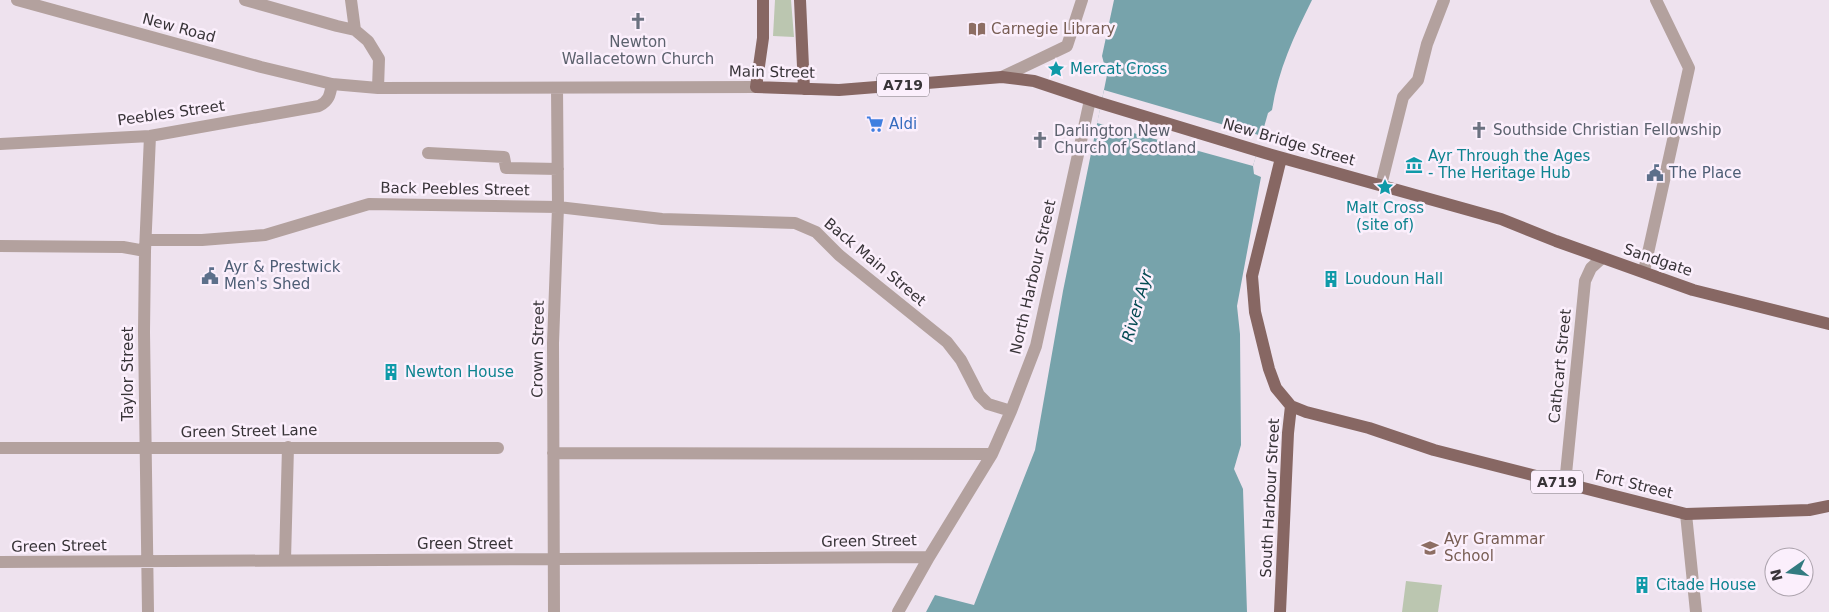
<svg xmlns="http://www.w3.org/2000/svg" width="1829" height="612" font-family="'DejaVu Sans',sans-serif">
	<rect width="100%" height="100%" fill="#eee2ee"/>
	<path fill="#bbc6b0" d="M775,0H791L794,37L773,36Z
		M1406,581L1442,585L1438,612H1402Z"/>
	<path fill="#77a3ab" d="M1114,0H1312C1294,36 1278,70 1272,110L1268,113L1253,166L1254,174L1261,177L1237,306L1240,334L1241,445L1234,469L1243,489L1247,612H926L935,595L974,605L1035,450L1063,291L1107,75L1102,56Z"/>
	<path fill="#eee2ee" d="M1104,90L1262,136L1253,166L1097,123Z"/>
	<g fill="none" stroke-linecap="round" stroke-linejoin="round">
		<path stroke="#b3a19e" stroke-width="12" d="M17,0L261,67L332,84L378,88L756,87
			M245,0L337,26L355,30
			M351,0L355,30L368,41L379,59L378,88
			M1002,77L1067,46L1082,0
			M0,144L150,136L319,106C329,101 330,95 332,84
			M428,153L504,157L506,168L558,169
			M1381,185L1403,97L1418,80L1427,44L1444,0
			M146,240H202L265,235L369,204L558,207L662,219L795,223L816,232L839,255L947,342L961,360L979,395L988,404L1011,411
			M0,246L123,247L145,251
			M1644,271L1689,68L1656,0
			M0,448H498
			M553,453L992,454
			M1565,484L1585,281L1591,268L1602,258
			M1686,514L1696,612
			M285,560L288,447
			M0,562L929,557
			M148,612L144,332L145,251L150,136
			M554,612L553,343L558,207L557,88
			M898,612L929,557L992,454L1011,411L1036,346L1090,100"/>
		<path stroke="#876763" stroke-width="12" d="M763,0V38L756,87L839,90L1002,77L1034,81L1097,102L1265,153L1501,219L1556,241L1693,290L1829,324
			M800,0L804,89
			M1281,158L1252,276L1255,312L1269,369L1276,388L1291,406L1306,412L1369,428L1434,450L1686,514L1809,510L1829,506
			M1280,612L1288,433L1291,406"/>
	</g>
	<defs>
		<g id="church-bare" transform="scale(1.35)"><path d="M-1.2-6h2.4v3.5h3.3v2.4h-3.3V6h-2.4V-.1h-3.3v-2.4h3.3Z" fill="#6b7280" stroke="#fbeffc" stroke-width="2.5" paint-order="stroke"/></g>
		<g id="library-bare" transform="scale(1.35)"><path d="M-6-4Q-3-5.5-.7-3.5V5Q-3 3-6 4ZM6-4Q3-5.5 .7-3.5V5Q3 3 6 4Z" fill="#8d6e63" stroke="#fbeffc" stroke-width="2.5" paint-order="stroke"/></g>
		<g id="sight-bare" transform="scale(1.35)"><path d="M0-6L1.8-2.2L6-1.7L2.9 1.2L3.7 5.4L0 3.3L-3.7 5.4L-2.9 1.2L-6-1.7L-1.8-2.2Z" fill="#0f9aa8" stroke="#fbeffc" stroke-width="2.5" paint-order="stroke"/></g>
		<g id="supermarket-bare" transform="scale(1.35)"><path d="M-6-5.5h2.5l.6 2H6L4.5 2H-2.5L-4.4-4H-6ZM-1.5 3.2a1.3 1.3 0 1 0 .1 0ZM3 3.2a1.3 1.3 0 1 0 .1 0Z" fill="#3f7fe0" stroke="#fbeffc" stroke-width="2.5" paint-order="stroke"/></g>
		<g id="museum-bare" transform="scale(1.35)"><path d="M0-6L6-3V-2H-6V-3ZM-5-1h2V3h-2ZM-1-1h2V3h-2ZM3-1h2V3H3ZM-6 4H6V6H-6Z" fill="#0f9aa8" stroke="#fbeffc" stroke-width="2.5" paint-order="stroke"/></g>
		<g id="civic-bare" transform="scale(1.35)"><path d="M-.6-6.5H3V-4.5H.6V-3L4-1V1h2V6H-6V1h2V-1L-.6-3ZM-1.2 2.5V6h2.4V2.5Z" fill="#5c6f8a" stroke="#fbeffc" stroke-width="2.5" paint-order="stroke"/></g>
		<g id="building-bare" transform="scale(1.35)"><path d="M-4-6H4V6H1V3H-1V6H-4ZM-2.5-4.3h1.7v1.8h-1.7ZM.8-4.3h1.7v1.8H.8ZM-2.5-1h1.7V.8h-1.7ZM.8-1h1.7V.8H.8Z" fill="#0f9aa8" stroke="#fbeffc" stroke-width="2.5" paint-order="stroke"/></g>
		<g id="school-bare" transform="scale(1.35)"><path d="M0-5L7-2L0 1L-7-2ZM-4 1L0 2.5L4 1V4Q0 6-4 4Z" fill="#8d6e63" stroke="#fbeffc" stroke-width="2.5" paint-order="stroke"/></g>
	</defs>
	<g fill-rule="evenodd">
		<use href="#church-bare" x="638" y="21"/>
		<use href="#library-bare" x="977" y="29"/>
		<use href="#sight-bare" x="1056" y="69"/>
		<use href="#supermarket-bare" x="875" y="124"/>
		<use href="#church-bare" x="1479" y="130"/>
		<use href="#church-bare" x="1040" y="140"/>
		<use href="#museum-bare" x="1414" y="165"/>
		<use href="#civic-bare" x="1655" y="173"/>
		<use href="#sight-bare" x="1385" y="187"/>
		<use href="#civic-bare" x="210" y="276"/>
		<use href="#building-bare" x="1331" y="279"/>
		<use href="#building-bare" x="391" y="372"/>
		<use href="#school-bare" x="1430" y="548"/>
		<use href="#building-bare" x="1642" y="585"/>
	</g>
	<g text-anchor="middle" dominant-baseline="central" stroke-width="5" stroke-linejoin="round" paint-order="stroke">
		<g fill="#fbeffc" stroke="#726c73" stroke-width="1">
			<rect x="877" y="73.5" width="52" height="23" rx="4"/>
			<rect x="1531" y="470.5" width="52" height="23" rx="4"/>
		</g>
		<g font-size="14" font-weight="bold" fill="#383438">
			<text x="903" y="85">A719</text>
			<text x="1557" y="482">A719</text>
		</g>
		<g font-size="15" fill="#383438" stroke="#fbeffc">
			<text transform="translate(179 28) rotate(15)">New Road</text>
			<text transform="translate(772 72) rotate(1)">Main Street</text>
			<text transform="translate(171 113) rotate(-8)">Peebles Street</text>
			<text transform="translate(1289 142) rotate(16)">New Bridge Street</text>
			<text transform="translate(455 189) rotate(1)">Back Peebles Street</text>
			<text transform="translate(1658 260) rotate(19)">Sandgate</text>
			<text transform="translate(875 262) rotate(40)">Back Main Street</text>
			<text transform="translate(1033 277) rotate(-77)">North Harbour Street</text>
			<text transform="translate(538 349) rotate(-89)">Crown Street</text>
			<text transform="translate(1560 366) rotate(-84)">Cathcart Street</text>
			<text transform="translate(128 374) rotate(-90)">Taylor Street</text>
			<text transform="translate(249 431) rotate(-1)">Green Street Lane</text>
			<text transform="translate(1634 484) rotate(14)">Fort Street</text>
			<text transform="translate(1270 498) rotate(-87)">South Harbour Street</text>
			<text transform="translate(869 541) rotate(-1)">Green Street</text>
			<text x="465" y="544">Green Street</text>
			<text transform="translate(59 546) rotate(-1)">Green Street</text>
		</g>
		<g font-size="15" fill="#785e54" stroke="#fbeffc" text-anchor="start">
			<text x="991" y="29">Carnegie Library</text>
			<text x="1444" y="539">Ayr Grammar<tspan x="1444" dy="17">School</tspan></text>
		</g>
		<g font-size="15" fill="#5b616d" stroke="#fbeffc" text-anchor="start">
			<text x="638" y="42" text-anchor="middle">Newton<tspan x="638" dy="17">Wallacetown Church</tspan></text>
			<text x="1493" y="130">Southside Christian Fellowship</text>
			<text x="1054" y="131">Darlington New<tspan x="1054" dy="17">Church of Scotland</tspan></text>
		</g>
		<g font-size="15" fill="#0d838f" stroke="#fbeffc" text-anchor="start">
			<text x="1070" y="69">Mercat Cross</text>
			<text x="1428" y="156">Ayr Through the Ages<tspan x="1428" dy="17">- The Heritage Hub</tspan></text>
			<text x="1385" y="208" text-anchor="middle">Malt Cross<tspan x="1385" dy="17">(site of)</tspan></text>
			<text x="1345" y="279">Loudoun Hall</text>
			<text x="405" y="372">Newton House</text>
			<text x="1656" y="585">Citade House</text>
		</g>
		<g font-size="15" fill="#366cbe" stroke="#fbeffc" text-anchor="start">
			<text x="889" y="124">Aldi</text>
		</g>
		<g font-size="15" fill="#4e5e75" stroke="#fbeffc" text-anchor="start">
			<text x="1669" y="173">The Place</text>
			<text x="224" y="267">Ayr &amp; Prestwick<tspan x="224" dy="17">Men's Shed</tspan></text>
		</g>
		<g font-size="16" font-style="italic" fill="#044a53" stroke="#fbeffc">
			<text transform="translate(1137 306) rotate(-74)">River Ayr</text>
		</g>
	</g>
	<g transform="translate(1789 572) rotate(256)"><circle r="24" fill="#fbeffc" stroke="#ada4ae"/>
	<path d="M0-4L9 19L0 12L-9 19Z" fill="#327b80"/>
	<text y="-8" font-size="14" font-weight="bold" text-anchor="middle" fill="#383438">N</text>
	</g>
</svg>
